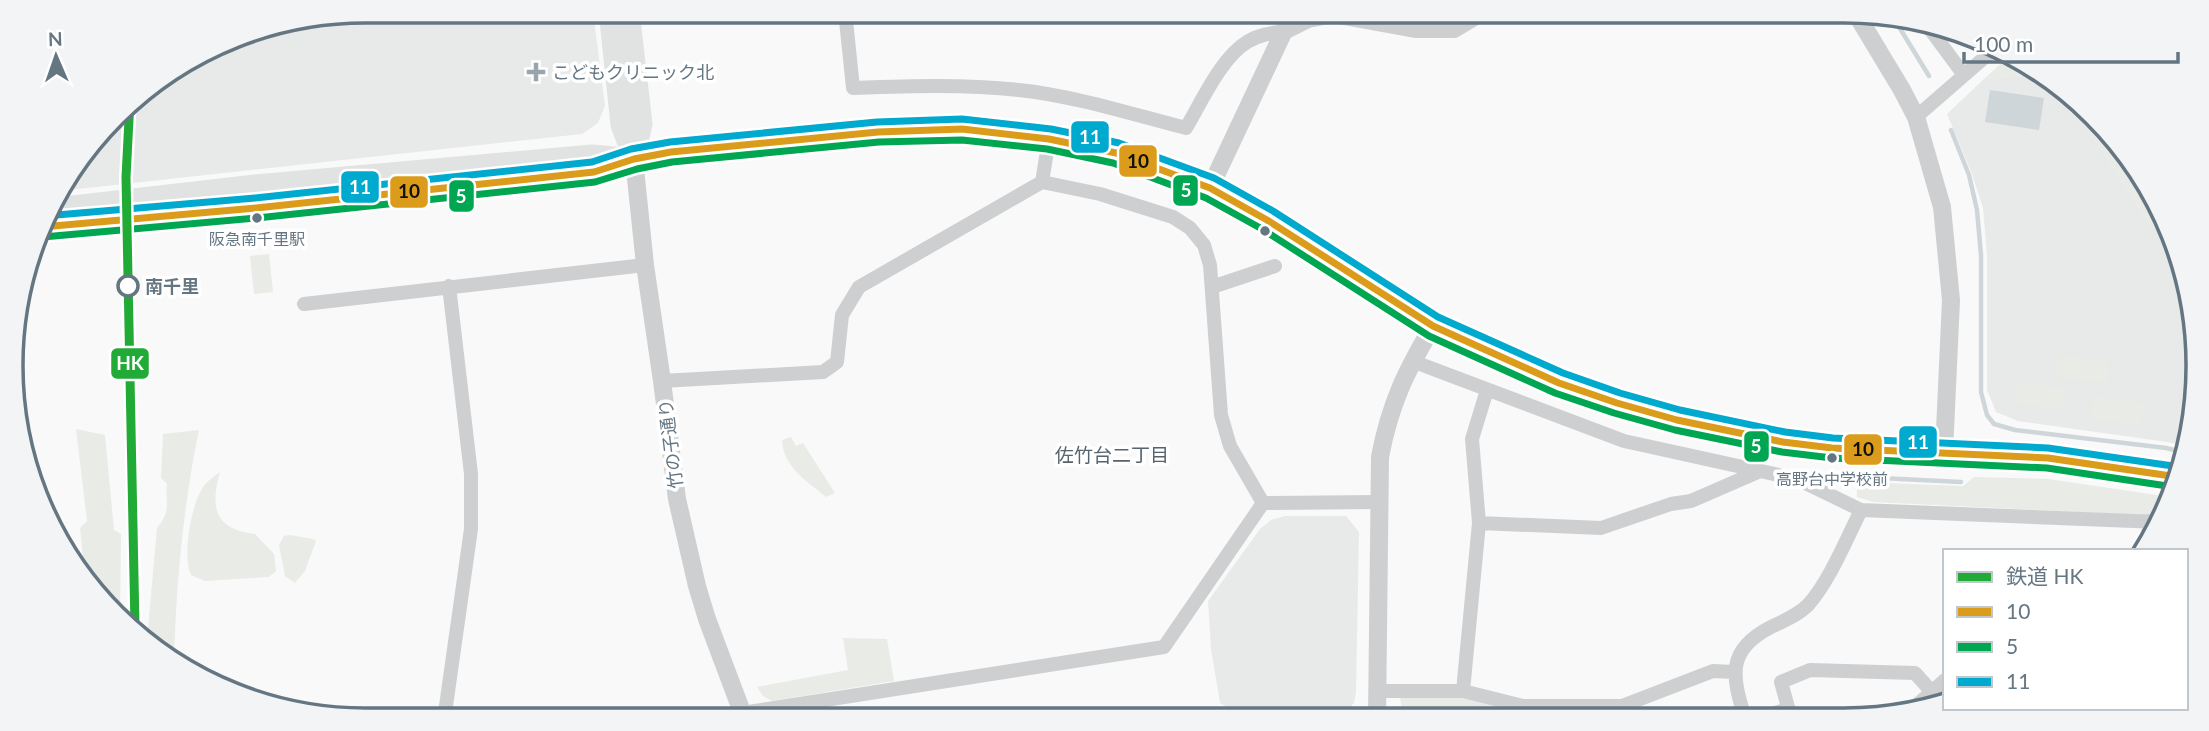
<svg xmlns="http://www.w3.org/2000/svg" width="2209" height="731" font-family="Lato,'Noto Sans JP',sans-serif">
	<rect width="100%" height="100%" fill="#f9f9f9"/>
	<path fill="#e8e9e9" d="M366,11H593L605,106L598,123L582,134L60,191L131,99L230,37Z
		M2041,74L2057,82L2152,226L2168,239L2195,319L2187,446L2167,442L2018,421L1996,412L1987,390V254L1983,208L1972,174L1947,114L1985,78Z
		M1285,516H1346L1359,532L1356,692L1354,703L1347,710L1236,712L1220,703L1211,649L1208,601L1260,529L1271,520Z"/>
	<path fill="#e8ebe6" d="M2007,58L2041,74L1985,78Z
		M2057,82L2151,188L2168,239L2152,226Z
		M269,254L273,292L254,294L250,256Z
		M2194,347L2188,426L2176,424Z
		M2059,355L2109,362L2107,383L2056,377Z
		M2017,381L2066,389L2063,411L2013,402Z
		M2093,396L2144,403L2141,425L2091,419Z
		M76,429L105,435L114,530L121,534L120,613L85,578L80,528L87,521Z
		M199,430C183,506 176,586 174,663L168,660L147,640L157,528C172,510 165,503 167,484L161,478L163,434Z
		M791,437L796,446L803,443L835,493L826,497C807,481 783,467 782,440Z
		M220,472C210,507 214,529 255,534L274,554L276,571L269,577L205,581L191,575C182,555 191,506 203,487C207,481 214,477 220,472Z
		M1974,477L2048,479L2170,497L2162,516L1873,502L1857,497V482L1963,486Z
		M290,535L313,539L316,541L305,571L295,583L285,576L279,545L284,536Z
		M843,638L887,639L894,681L772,701L763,696L757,687L848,670Z
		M1400,697H1458L1523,712V718H1410L1402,711Z"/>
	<path fill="#ced6d9" d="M1990,90L2044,98L2039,130L1985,122Z"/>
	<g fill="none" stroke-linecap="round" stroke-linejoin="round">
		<path stroke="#ced6d9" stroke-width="4.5" d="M1893,17L1929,76
			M1951,130L1969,175L1977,210L1981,255V392L1987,415L1994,424L2015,430L2166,448L2187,453
			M1860,477L1961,482"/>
		<path stroke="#cecfd0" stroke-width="14" d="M845,11L853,88C909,86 964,84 1019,90C1075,96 1131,114 1186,128C1202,101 1221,58 1247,42C1258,35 1271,33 1284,31
			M1924,21L1964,75
			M1916,117L1992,51
			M1042,182L1049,139
			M1212,287L1275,266
			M304,304L645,265
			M1412,361L1624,441L1797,479L1861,510L2159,522
			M662,381L823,372L837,362L842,315L859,287L1042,182L1100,194L1173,217L1190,228L1204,245L1210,265L1221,415L1230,446L1263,503
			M1263,503L1378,502
			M1479,523L1601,528L1671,504L1691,501L1760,471
			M2148,547L2149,521
			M1377,691H1463L1523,706H1622L1713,671L1734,672
			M1463,691L1479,523L1472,439L1487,390
			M1909,712L1945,680
			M742,713L1164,647L1263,503
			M1745,718C1732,676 1726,650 1771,627C1784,621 1798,615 1808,605C1829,582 1847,538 1861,510
			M1755,718L1789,709
			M1791,718L1781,682L1810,670L1915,673L1931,691
			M444,720L471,529V474L449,286"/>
		<path stroke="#cecfd0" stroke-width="18" d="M1855,12L1902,90L1916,117L1942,207L1951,300L1944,452
			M634,159L645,265L662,381L677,499L697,586L707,619L745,720
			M1210,188L1284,31L1308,19L1333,14L1415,29H1454L1484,11
			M1377,719L1380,457C1390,404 1406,371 1433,326"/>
		<path stroke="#e1e2e2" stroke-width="21" d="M609,11L621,125L634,159
			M629,11L642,124L634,159
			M47,209L255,185L592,155L625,158
			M42,227L256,208L594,172L634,159L671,152L878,132L962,129L1049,139L1116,153L1210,188L1267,220L1433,326L1559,383L1617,403L1677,420L1783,442L1832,448L2048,458L2178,477"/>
		<g stroke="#fff" stroke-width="12">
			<path id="bus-1" d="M42,227L256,208L594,172L634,159L671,152L878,132L962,129L1049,139L1116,153L1210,188L1267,220L1433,326L1559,383L1617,403L1677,420L1783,442L1832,448L2048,458L2178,477"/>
		</g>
		<g stroke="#fff" stroke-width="12">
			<path id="bus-2" d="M43,237L257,218L595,182L637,169L672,162L879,142L962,140L1047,149L1113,163L1206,198L1262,229L1429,336L1555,393L1614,413L1675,430L1782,452L1832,458L2047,468L2174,487"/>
		</g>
		<g stroke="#fff" stroke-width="12">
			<path id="bus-3" d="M45,216L255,198L592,162L631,149L670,142L877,122L962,119L1051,129L1119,143L1214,178L1273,211L1438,317L1563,373L1620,393L1680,410L1785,432L1833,438L2048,448L2180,467"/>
		</g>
		<use href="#bus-1" stroke="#da9c1a" stroke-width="7"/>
		<use href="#bus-2" stroke="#00a651" stroke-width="7"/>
		<use href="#bus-3" stroke="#00a9ce" stroke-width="7"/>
		<g stroke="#fff" stroke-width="14">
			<path id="rail-1" d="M130,100L126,177L135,627"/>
		</g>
		<use href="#rail-1" stroke="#21ab36" stroke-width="9"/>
	</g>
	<path fill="#99a4ac" stroke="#fff" stroke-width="2.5" d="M532.5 61.5h7v7h7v7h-7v7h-7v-7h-7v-7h7z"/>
	<g fill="#657683" stroke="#fff" stroke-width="2.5">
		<circle cx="257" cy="218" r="6"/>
		<circle cx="1265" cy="231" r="6"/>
		<circle cx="1832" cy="458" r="6"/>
	</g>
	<circle fill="#fff" stroke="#657683" stroke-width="3.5" cx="128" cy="286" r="10"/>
	<g text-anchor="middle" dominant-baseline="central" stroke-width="7" stroke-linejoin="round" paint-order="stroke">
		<g font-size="16" fill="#657683" stroke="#fff">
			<text x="257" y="238">阪急南千里駅</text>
			<text x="1832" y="478">高野台中学校前</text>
		</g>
		<g font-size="18" fill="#657683" stroke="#fff" text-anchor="start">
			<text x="552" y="72">こどもクリニック北</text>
		</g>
		<g font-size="18" font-weight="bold" fill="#657683" stroke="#fff" text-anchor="start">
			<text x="145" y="286">南千里</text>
		</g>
		<g font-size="18" fill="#657683" stroke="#fff">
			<text transform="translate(670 444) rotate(-97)">竹の子通り</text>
		</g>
		<g font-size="19" fill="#57646e" stroke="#fff">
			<text x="1112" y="454">佐竹台二丁目</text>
		</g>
	</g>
	<path d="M0 0H2209V731H0ZM365 23H1844A342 342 0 0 1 2186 365V366A342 342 0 0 1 1844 708H365A342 342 0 0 1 23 366V365A342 342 0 0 1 365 23Z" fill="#f3f4f5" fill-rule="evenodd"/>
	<path fill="none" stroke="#657683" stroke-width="3.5" d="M365 23H1844A342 342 0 0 1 2186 365V366A342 342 0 0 1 1844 708H365A342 342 0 0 1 23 366V365A342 342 0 0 1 365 23Z"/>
	<g stroke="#fff" stroke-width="2.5">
		<rect x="1070" y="120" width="40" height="34" rx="7" fill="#00a9ce"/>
		<rect x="1118" y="144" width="40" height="34" rx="7" fill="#da9c1a"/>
		<rect x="340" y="170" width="40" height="34" rx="7" fill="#00a9ce"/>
		<rect x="1172" y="174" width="27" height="33" rx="7" fill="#00a651"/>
		<rect x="389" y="175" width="40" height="34" rx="7" fill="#da9c1a"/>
		<rect x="448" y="179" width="27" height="34" rx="7" fill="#00a651"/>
		<rect x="110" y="347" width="40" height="33" rx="7" fill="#21ab36"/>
		<rect x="1898" y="425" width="40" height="34" rx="7" fill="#00a9ce"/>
		<rect x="1743" y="430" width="27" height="33" rx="7" fill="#00a651"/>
		<rect x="1843" y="433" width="40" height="33" rx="7" fill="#da9c1a"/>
	</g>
	<g font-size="19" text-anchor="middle" font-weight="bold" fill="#fff">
		<text x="1090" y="144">11</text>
		<text x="360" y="194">11</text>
		<text x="1186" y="197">5</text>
		<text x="461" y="203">5</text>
		<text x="130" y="370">HK</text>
		<text x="1918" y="449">11</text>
		<text x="1756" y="453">5</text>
	</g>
	<g font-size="19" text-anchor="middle" font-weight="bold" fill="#111">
		<text x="1138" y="168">10</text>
		<text x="409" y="198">10</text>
		<text x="1863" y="456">10</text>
	</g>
	<rect x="1943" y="549" width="245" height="161" fill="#ffffff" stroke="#c1c8cd" stroke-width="2"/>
	<rect x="1957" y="572" width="35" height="10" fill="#21ab36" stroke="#c1c8cd" stroke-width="2"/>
	<text x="2006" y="584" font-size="21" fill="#657683">鉄道 HK</text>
	<rect x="1957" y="607" width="35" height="10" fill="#da9c1a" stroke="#c1c8cd" stroke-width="2"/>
	<text x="2006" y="619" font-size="21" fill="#657683">10</text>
	<rect x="1957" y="642" width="35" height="10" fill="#00a651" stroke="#c1c8cd" stroke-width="2"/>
	<text x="2006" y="654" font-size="21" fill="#657683">5</text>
	<rect x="1957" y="677" width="35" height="10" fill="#00a9ce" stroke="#c1c8cd" stroke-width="2"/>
	<text x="2006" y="689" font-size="21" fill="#657683">11</text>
	<g transform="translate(56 56) rotate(358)" stroke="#ffffff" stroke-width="5" paint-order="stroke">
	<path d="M0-5L12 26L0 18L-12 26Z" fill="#657683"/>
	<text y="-10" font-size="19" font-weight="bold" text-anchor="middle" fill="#657683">N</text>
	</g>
	<path d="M1964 52v10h214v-10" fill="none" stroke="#657683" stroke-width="3.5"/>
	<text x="1974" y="52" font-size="21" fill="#657683" stroke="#ffffff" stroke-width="5" paint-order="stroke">100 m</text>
</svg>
